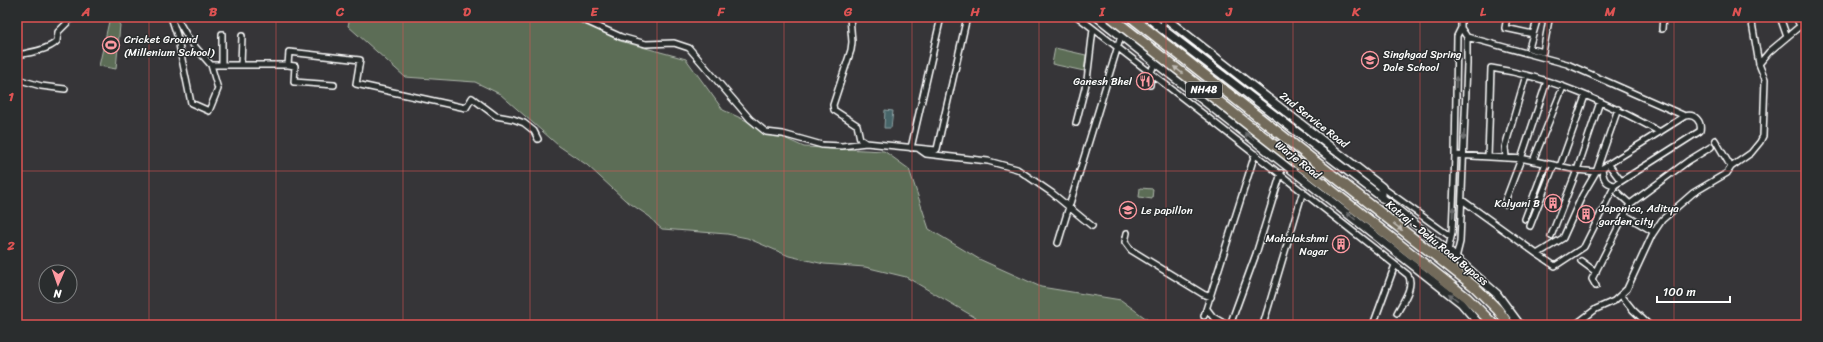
<svg xmlns="http://www.w3.org/2000/svg" width="1823" height="342" font-family="Sriracha,sans-serif">
	<rect width="100%" height="100%" fill="#363538"/>
	<filter id="ink" filterUnits="userSpaceOnUse"><feTurbulence type="fractalNoise" baseFrequency=".025" numOctaves="2"/><feDisplacementMap in="SourceGraphic" scale="8" xChannelSelector="R" yChannelSelector="G"/><feConvolveMatrix kernelMatrix="1 2 1 2 8 2 1 2 1" color-interpolation-filters="sRGB"/></filter>
	<g filter="url(#ink)">
		<path fill="#5c6d57" stroke="#aeb6ab" d="M110,17H114L120,25L116,69L99,66Z
			M350,17H573L620,41L686,59L723,110L804,147L884,151L909,169L929,229L979,259L1041,287L1121,300L1155,325H988L906,277L865,267L824,264L789,256L747,238L727,234L662,229L657,225L650,217L625,200L587,165L559,146L500,94L475,82L405,77L348,26Z
			M1055,48L1086,55L1084,71L1052,64Z
			M1140,188L1153,189L1152,199L1139,197Z"/>
		<path fill="#466569" stroke="#90a3a5" d="M885,110L893,111L891,128H884Z"/>
		<g fill="none" stroke-linecap="round" stroke-linejoin="round">
			<g stroke="#fff" stroke-width="8">
				<path id="street" d="M171,17L177,35L191,103L209,111L218,89L211,65H288L289,52L360,60L356,84L466,108L472,98L496,116L513,119L524,123L534,131L538,139
					M176,17L190,41L211,65
					M577,17L621,37L646,44L674,43L689,48L750,119L766,132L783,134L822,145L842,146L866,143
					M850,17L852,42L851,50L833,105L834,110L857,125L860,139L866,143L936,150L937,149L967,17
					M1078,17C1189,102 1298,188 1408,275C1415,286 1402,303 1397,313
					M1507,17L1505,28L1533,34L1538,17
					M1780,17L1787,37
					M1796,17L1800,26
					M1662,29L1663,17
					M1533,34L1529,48L1543,52L1549,20L1539,17
					M1148,49L1162,28L1165,17
					M17,55C29,53 49,50 57,41L58,32L73,17
					M1759,64L1769,52L1806,21
					M222,65V34
					M241,65L242,36
					M288,65L295,66L294,82L334,85
					M17,79L41,86L65,89
					M1150,85L1151,72L1155,62
					M1618,109L1596,172L1582,196L1563,238L1537,254L1555,266L1584,247L1615,185L1700,131C1702,122 1695,113 1685,116
					M1076,123L1087,80L1093,29
					M1715,140L1731,167
					M911,148L941,17
					M919,149L926,154L988,161L1017,169L1052,193L1092,226
					M1455,155L1525,159L1577,170L1596,172L1685,116L1567,64L1467,37
					M1488,157L1491,68C1552,77 1607,103 1660,132
					M1506,157L1505,147L1526,75
					M1533,161L1563,87
					M1609,165L1621,181
					M1560,166L1585,96
					M1602,168C1603,178 1605,184 1615,185
					M1382,187L1451,237
					M1618,193L1630,204
					M1462,200L1537,254
					M1504,204L1521,159L1547,81
					M1625,215L1654,232
					M1525,219L1546,163
					M1530,226L1554,165
					M1127,233L1125,242L1131,250L1203,294L1211,297
					M1551,236L1577,170L1600,102
					M1058,243L1121,36
					M1448,251L1452,233L1455,155L1457,36L1461,28V17
					M1456,258L1460,242L1467,64V37L1461,28
					M1581,261L1596,272
					M1596,286L1592,279L1630,204L1688,161L1711,147
					M1621,295L1633,310L1649,325
					M1207,309L1213,317L1227,325
					M1204,316L1255,154
					M1231,322L1238,325
					M1230,325L1256,254L1281,173
					M1263,325L1303,191
					M1373,325L1395,265
					M1575,325L1596,309L1614,301L1627,289L1652,235L1662,220L1693,193L1727,173L1731,167L1751,153L1760,142L1763,136L1765,79L1759,64L1751,17"/>
			</g>
			<g stroke="#fff" stroke-width="10">
				<path id="secondary" d="M1097,17L1461,303L1480,325
					M1147,17L1393,206L1448,251L1497,294L1520,325
					M1164,17L1382,187V198"/>
			</g>
			<g stroke="#fff" stroke-width="12">
				<path id="highway" d="M1307,155L1475,287L1498,310L1509,325
					M1297,163L1467,298L1494,325"/>
			</g>
			<use href="#street" stroke="#2a2d2e" stroke-width="5"/>
			<use href="#secondary" stroke="#2a2d2e" stroke-width="7"/>
			<use href="#highway" stroke="#726b5a" stroke-width="9"/>
			<g stroke="#fff" stroke-width="12" stroke-linecap="butt">
				<path id="highway-bridge" d="M1111,17L1297,163
					M1131,17L1307,155"/>
			</g>
			<use href="#highway-bridge" stroke="#726b5a" stroke-width="9"/>
		</g>
		<defs><path id="oneway-solid" d="M-6-.8H1V-3.2L6.5 0L1 3.2V.8H-6Z"/></defs>
		<g fill="#c0bcb5">
			<use href="#oneway-solid" transform="translate(1178 70) rotate(-142)"/>
			<use href="#oneway-solid" transform="translate(1398 227) rotate(37)"/>
		</g>
		<g fill="#6a6c6d">
			<use href="#oneway-solid" transform="translate(1456 82) rotate(-89)"/>
			<use href="#oneway-solid" transform="translate(1464 135) rotate(92)"/>
			<use href="#oneway-solid" transform="translate(1249 136) rotate(-143)"/>
			<use href="#oneway-solid" transform="translate(1453 212) rotate(-88)"/>
			<use href="#oneway-solid" transform="translate(1351 216) rotate(-141)"/>
			<use href="#oneway-solid" transform="translate(1453 297) rotate(-143)"/>
		</g>
	</g>
	<path fill="none" stroke="#de5353" stroke-width="1" stroke-opacity="0.55" d="M149,17V325M276,17V325M403,17V325M530,17V325M657,17V325M784,17V325M912,17V325M1039,17V325M1166,17V325M1293,17V325M1420,17V325M1547,17V325M1674,17V325M17,171H1806"/>
	<defs>
		<g id="stadium-ring" transform="scale(0.9)"><circle r="9.5" fill="#2a2d2e" stroke="#ff9aa2" stroke-width="1.5"/><path d="M0-5a6.5 5 0 1 0 0 10a6.5 5 0 1 0 0-10ZM-3.5-1.8h7v3.6h-7Z" fill="#ff9aa2"/></g>
		<g id="school-ring" transform="scale(0.9)"><circle r="9.5" fill="#2a2d2e" stroke="#ff9aa2" stroke-width="1.5"/><path d="M0-5L7-2L0 1L-7-2ZM-4 1L0 2.5L4 1V4Q0 6-4 4Z" fill="#ff9aa2"/></g>
		<g id="restaurant-ring" transform="scale(0.9)"><circle r="9.5" fill="#2a2d2e" stroke="#ff9aa2" stroke-width="1.5"/><path d="M-5-6h1v4h1v-4h1v4h1v-4h1v5L-1.5 .5V6h-2V.5L-5-1ZM5-6V6H3V1.5H1.5Q1.5-4 5-6Z" fill="#ff9aa2"/></g>
		<g id="building-ring" transform="scale(0.9)"><circle r="9.5" fill="#2a2d2e" stroke="#ff9aa2" stroke-width="1.5"/><path d="M-4-6H4V6H1V3H-1V6H-4ZM-2.5-4.3h1.7v1.8h-1.7ZM.8-4.3h1.7v1.8H.8ZM-2.5-1h1.7V.8h-1.7ZM.8-1h1.7V.8H.8Z" fill="#ff9aa2"/></g>
	</defs>
	<g fill-rule="evenodd">
		<use href="#stadium-ring" x="111" y="45"/>
		<use href="#school-ring" x="1370" y="60"/>
		<use href="#restaurant-ring" x="1145" y="81"/>
		<use href="#building-ring" x="1553" y="203"/>
		<use href="#school-ring" x="1128" y="210"/>
		<use href="#building-ring" x="1586" y="214"/>
		<use href="#building-ring" x="1341" y="244"/>
	</g>
	<g text-anchor="middle" dominant-baseline="central" stroke-width="3" stroke-linejoin="round" paint-order="stroke">
		<rect fill="#2a2d2e" stroke="#bfc0c0" stroke-width="1" x="1186" y="82" width="36" height="16" rx="3"/>
		<g font-size="10" font-weight="bold" fill="#fff">
			<text x="1204" y="90">NH48</text>
		</g>
		<g font-size="11" fill="#fff" stroke="#2a2d2e" text-anchor="start">
			<text x="124" y="39">Cricket Ground<tspan x="124" dy="13">(Millenium School)</tspan></text>
			<text x="1383" y="54">Singhgad Spring<tspan x="1383" dy="13">Dale School</tspan></text>
			<text x="1132" y="81" text-anchor="end">Ganesh Bhel</text>
			<text x="1540" y="203" text-anchor="end">Kalyani B</text>
			<text x="1599" y="208">Japonica, Aditya<tspan x="1599" dy="13">garden city</tspan></text>
			<text x="1141" y="210">Le papillon</text>
			<text x="1328" y="238" text-anchor="end">Mahalakshmi<tspan x="1328" dy="13">Nagar</tspan></text>
		</g>
		<g font-size="11" fill="#fff" stroke="#2a2d2e">
			<text transform="translate(1314 120) rotate(38)">2nd Service Road</text>
			<text transform="translate(1298 160) rotate(38)">Warje Road</text>
			<text transform="translate(1437 243) rotate(39)">Katraj - Dehu Road Bypass</text>
		</g>
	</g>
	<rect width="1823" height="342" fill="none" stroke="#2a2d2e" stroke-width="44"/>
	<g transform="translate(58 284) rotate(182)"><circle r="19" fill="#2a2d2e" stroke="#7f8182"/>
	<path d="M0-3L7 15L0 10L-7 15Z" fill="#ff9aa2"/>
	<text y="-6" font-size="11" font-weight="bold" text-anchor="middle" fill="#ffffff">N</text>
	</g>
	<path d="M1657 296v6h73v-6" fill="none" stroke="#ffffff" stroke-width="2"/>
	<text x="1663" y="296" font-size="12" fill="#ffffff" stroke="#2a2d2e" stroke-width="3" paint-order="stroke">100 m</text>
	<rect x="22" y="22" width="1779" height="298" fill="none" stroke="#de5353" stroke-width="1.5"/>
	<g font-size="13" text-anchor="middle" font-weight="bold" fill="#de5353">
		<text x="86" y="16">A</text>
		<text x="213" y="16">B</text>
		<text x="340" y="16">C</text>
		<text x="467" y="16">D</text>
		<text x="594" y="16">E</text>
		<text x="721" y="16">F</text>
		<text x="848" y="16">G</text>
		<text x="975" y="16">H</text>
		<text x="1102" y="16">I</text>
		<text x="1229" y="16">J</text>
		<text x="1356" y="16">K</text>
		<text x="1483" y="16">L</text>
		<text x="1610" y="16">M</text>
		<text x="1737" y="16">N</text>
		<text x="11" y="101">1</text>
		<text x="11" y="250">2</text>
	</g>
</svg>
